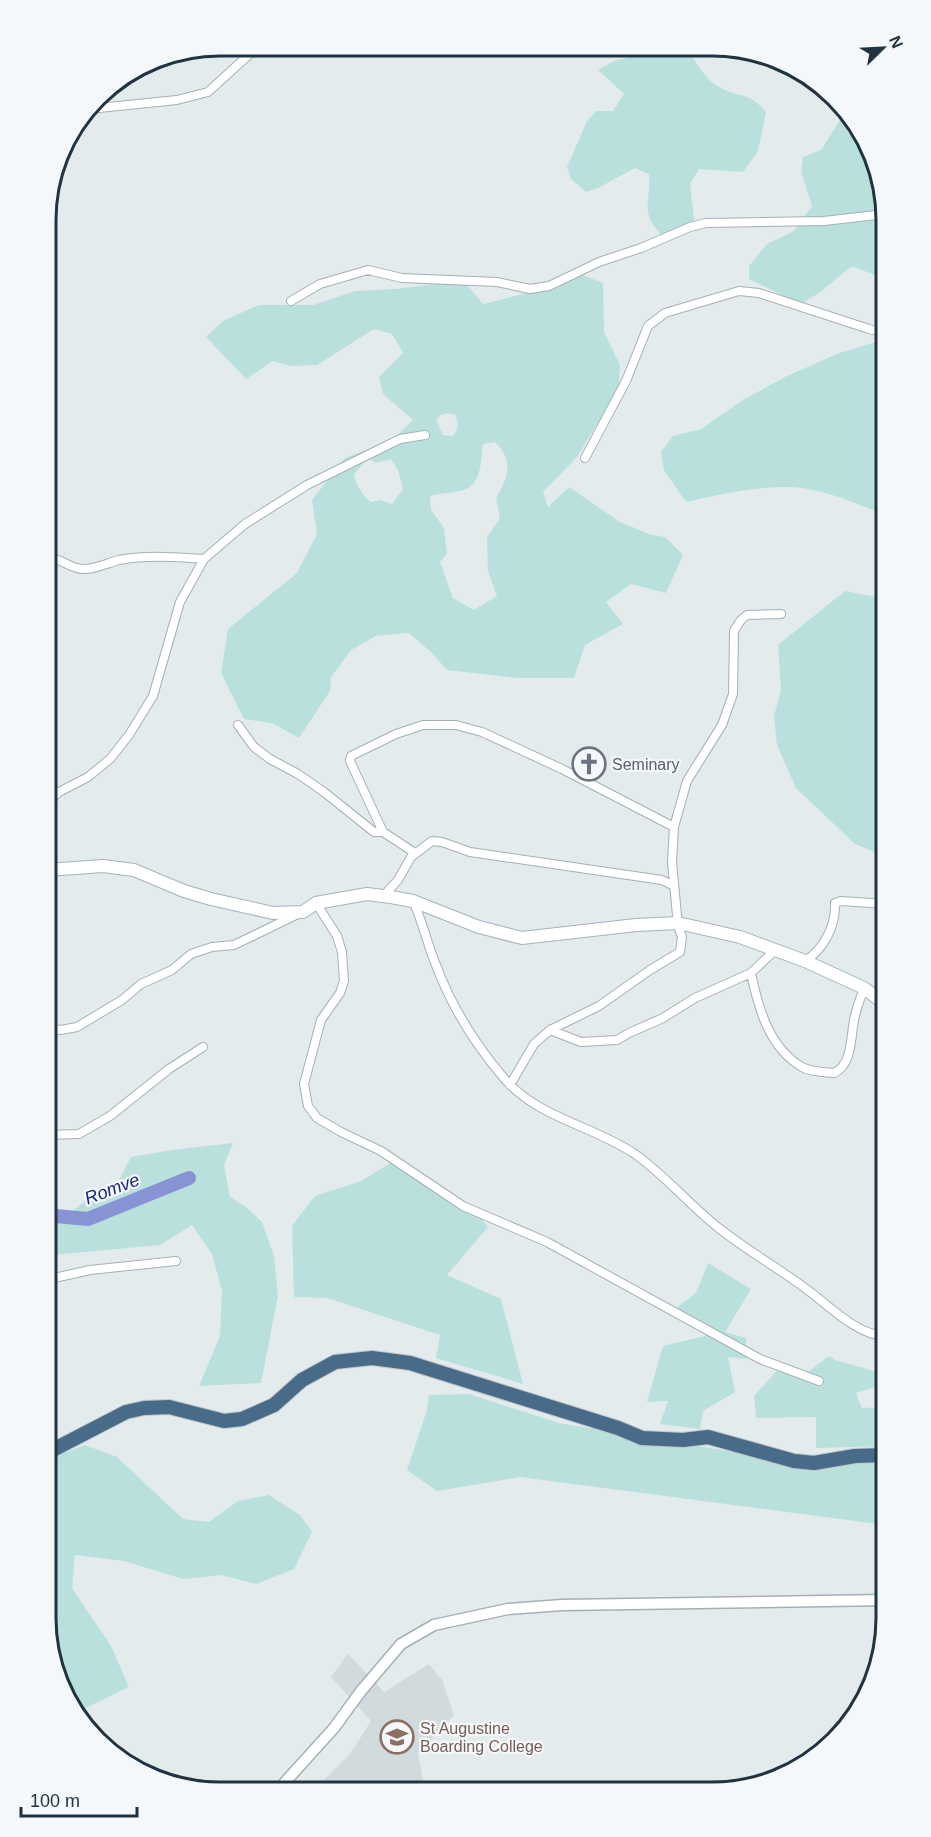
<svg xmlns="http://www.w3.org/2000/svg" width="931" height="1837" font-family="Arial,sans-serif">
	<rect width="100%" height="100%" fill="#e3ebed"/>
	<path fill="#d1dadd" d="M348,1654L384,1692L429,1664L442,1680L454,1715L418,1753L425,1791H310L328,1776L350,1754L371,1721L331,1677Z"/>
	<path fill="#bae0de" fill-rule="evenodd" d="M666,48H687C697,64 707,83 725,90C747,99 749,93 766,112L758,151L743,172L699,169L690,184L694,220L678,237L666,239C638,213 651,206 649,174L635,168L598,188L586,192L571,179L567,167L587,121L596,111H613L624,94L598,70L614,61Z
		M844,114L877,164L886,220V282L877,276L852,266L819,293L800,304L749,279V266L767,244L794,231L812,206L801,172L803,157L821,150Z
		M580,274L603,283L604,332L620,365L618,402L597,424L577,457L543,492L548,507L569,487L620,522L652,535L665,537L683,555L666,593L631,584L606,602L623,624L585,645L574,678H516L447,670L431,652L409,633L376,636L351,650L331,677L330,691L299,738L272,723L244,719L221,673L228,629L297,573L317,534L312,500L345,458L394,439L413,420L383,394L379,377L403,353L392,334L374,329L317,365L290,366L273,361L246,379L206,337L223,321L259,305H313L355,291L397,289L463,280L483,304L552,287ZM448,413L455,415C459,423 459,428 453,436L443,435L436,420L441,415ZM495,442C514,461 509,476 496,498L500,518L487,537L488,571L497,596L474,610L453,598L440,562L447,554L444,528L431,510L430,496C441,493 454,493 464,490C482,484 481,459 483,444ZM368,458L376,463L391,459L398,470L403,489L392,504L380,500L371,502C361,494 357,486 354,474Z
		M886,339V515C857,504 824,489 792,487C757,486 720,494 686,502L664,470L661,452L673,436L701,429L743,400L785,377L839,353Z
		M845,591L886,599V857L855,844L796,788L777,745L774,716L781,690L778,645Z
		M233,1143L224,1165L230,1197L246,1207L262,1222L274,1256L278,1296L261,1383L199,1386L220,1336L222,1291L212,1254L192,1225L160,1245L52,1255L45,1244V1233L94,1194L110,1197L131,1157L172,1150Z
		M399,1158C430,1179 465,1197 488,1227L447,1275L501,1299L523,1384L436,1358L440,1335L327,1298L294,1297L292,1226L315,1196L361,1181Z
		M708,1263L751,1289L725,1332L746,1338L747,1359L728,1357L735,1392L703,1411L700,1429L660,1424L668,1401L647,1402L663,1346L705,1336L709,1325L675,1309L696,1293Z
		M829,1356L835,1360L881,1373L878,1386L856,1393L862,1408L886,1407V1446L816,1448V1417L756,1418L754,1396L783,1364L807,1373Z
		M469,1394L559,1423L818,1466L886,1454V1525L520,1477L437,1491L407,1470L427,1410L429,1395Z
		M85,1445L117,1457L183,1519L209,1522L238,1501L269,1495L300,1515L312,1532L294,1569L256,1584L221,1575L183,1579L124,1561L75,1555L72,1588L111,1646L129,1687L79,1711L54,1673L45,1618V1460Z"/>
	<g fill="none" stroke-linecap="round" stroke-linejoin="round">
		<path stroke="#8893d6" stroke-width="14" d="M45,1215L88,1219L189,1178"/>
		<g stroke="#a5b0b6" stroke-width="10">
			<path id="minor" d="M487,47H492
				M89,109L177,100L208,92L253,51L265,45
				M291,301L320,284L368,270L402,278L497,282L530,289L549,286L599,262L641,248L690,227L706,223L824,221L885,214
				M585,458L626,381L648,326L665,313L739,291L759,293L869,329L886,333
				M204,559L245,524L307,485L400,439L425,435
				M238,725L254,747L270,759L298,774L324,792L374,832H383L415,853
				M46,789L50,801
				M46,804L59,792L88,777L110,759L129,735L153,696L180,602L204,559C176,557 147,555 119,560C107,563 94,570 82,569C69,568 59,557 46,557
				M383,832L350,761L351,756L396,734L423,725H456L482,732L562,769L674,827
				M391,897L388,891L398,880L411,857L432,841L442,842L470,852L662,880L674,886
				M413,901C423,922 427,944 436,965C451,1005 475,1044 503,1077C537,1118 592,1125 635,1154C666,1176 690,1206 720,1229C748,1251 780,1269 809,1291C833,1309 855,1333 886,1337
				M316,903L337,936L342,952L344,981L340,993L321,1020L304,1084L308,1106L317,1118L341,1132L381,1151L463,1206L547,1242L760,1359L819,1381
				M805,961C824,949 836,926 835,903L841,901L886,904
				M751,973C758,1007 769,1048 802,1067C810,1072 825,1072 834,1073C854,1064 850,1033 855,1016C857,1006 861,997 864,988
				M46,1028L61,1030L77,1027L122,1000L141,984L172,970L191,954L212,947L234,945L296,915
				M550,1030L581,1042L617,1040L629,1033L663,1018L695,998L751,973L774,951
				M510,1085L534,1044L550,1030L599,1006L650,970L680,952L682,937L678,926L672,862L674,827L687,781L722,725L733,694L734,631L741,620L747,615L781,614
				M45,1135L79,1134L110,1116L169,1069L203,1047
				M45,1280L90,1270L176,1261"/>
		</g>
		<g stroke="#a5b0b6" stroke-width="13">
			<path id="tertiary" d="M277,1791L334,1728L361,1691L401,1644L434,1625L508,1609L562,1605L886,1600"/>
		</g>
		<g stroke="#a3b4bd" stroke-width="14">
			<path id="secondary" d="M46,870L103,866L134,870L184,891L211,899L273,913L303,912L316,903L367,894L391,897L413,901L479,927L522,938L636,925L678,923L740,937L805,961L864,988L886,1005"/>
		</g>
		<g stroke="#c1c6ca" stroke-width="16">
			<path id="trunk" d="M45,1454L126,1412L144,1408L169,1407L224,1421L242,1419L274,1405L302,1380L335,1362L372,1358L410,1363L618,1428L642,1438L683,1440L708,1437L794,1461L814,1463L855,1456L886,1455"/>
		</g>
		<use href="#minor" stroke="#fff" stroke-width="8"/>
		<use href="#tertiary" stroke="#fff" stroke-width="10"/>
		<use href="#secondary" stroke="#fff" stroke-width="12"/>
		<use href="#trunk" stroke="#486b8a" stroke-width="14"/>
	</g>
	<defs>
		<g id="church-ring" transform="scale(1.725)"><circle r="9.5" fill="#f4f8fa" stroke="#6b7280" stroke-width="1.5"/><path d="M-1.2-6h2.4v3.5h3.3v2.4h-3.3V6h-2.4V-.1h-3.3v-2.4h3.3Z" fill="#6b7280"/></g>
		<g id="school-ring" transform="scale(1.725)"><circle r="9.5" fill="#f4f8fa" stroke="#8d6e63" stroke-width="1.5"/><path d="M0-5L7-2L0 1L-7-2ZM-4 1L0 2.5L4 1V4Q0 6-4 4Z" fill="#8d6e63"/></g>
	</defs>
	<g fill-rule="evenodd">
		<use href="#church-ring" x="589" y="764"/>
		<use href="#school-ring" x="397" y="1737"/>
	</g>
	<g text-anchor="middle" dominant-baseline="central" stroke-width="4.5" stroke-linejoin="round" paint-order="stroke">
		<g font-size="16" fill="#5b616d" stroke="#f4f8fa" text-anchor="start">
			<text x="612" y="764">Seminary</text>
		</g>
		<g font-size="16" fill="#785e54" stroke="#f4f8fa" text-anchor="start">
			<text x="420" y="1728">St Augustine<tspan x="420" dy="18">Boarding College</tspan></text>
		</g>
		<g font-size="18" font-style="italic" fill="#172680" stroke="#f4f8fa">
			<text transform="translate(112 1189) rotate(-21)">Romve</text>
		</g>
	</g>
	<path d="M0 0H931V1837H0ZM220 56H712A164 164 0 0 1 876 220V1618A164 164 0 0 1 712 1782H220A164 164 0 0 1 56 1618V220A164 164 0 0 1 220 56Z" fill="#f4f8fa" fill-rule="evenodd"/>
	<path fill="none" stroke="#213340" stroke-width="3" d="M220 56H712A164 164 0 0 1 876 220V1618A164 164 0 0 1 712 1782H220A164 164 0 0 1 56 1618V220A164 164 0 0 1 220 56Z"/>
	<g transform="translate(883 48) rotate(66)" stroke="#f4f8fa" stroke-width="4.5" paint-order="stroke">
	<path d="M0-4.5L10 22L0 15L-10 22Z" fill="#213340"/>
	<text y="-9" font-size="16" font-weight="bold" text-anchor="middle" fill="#213340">N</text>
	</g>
	<path d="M21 1807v9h116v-9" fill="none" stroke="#213340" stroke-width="3"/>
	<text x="30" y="1807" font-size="18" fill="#213340" stroke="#f4f8fa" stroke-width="4.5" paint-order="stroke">100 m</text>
</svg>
